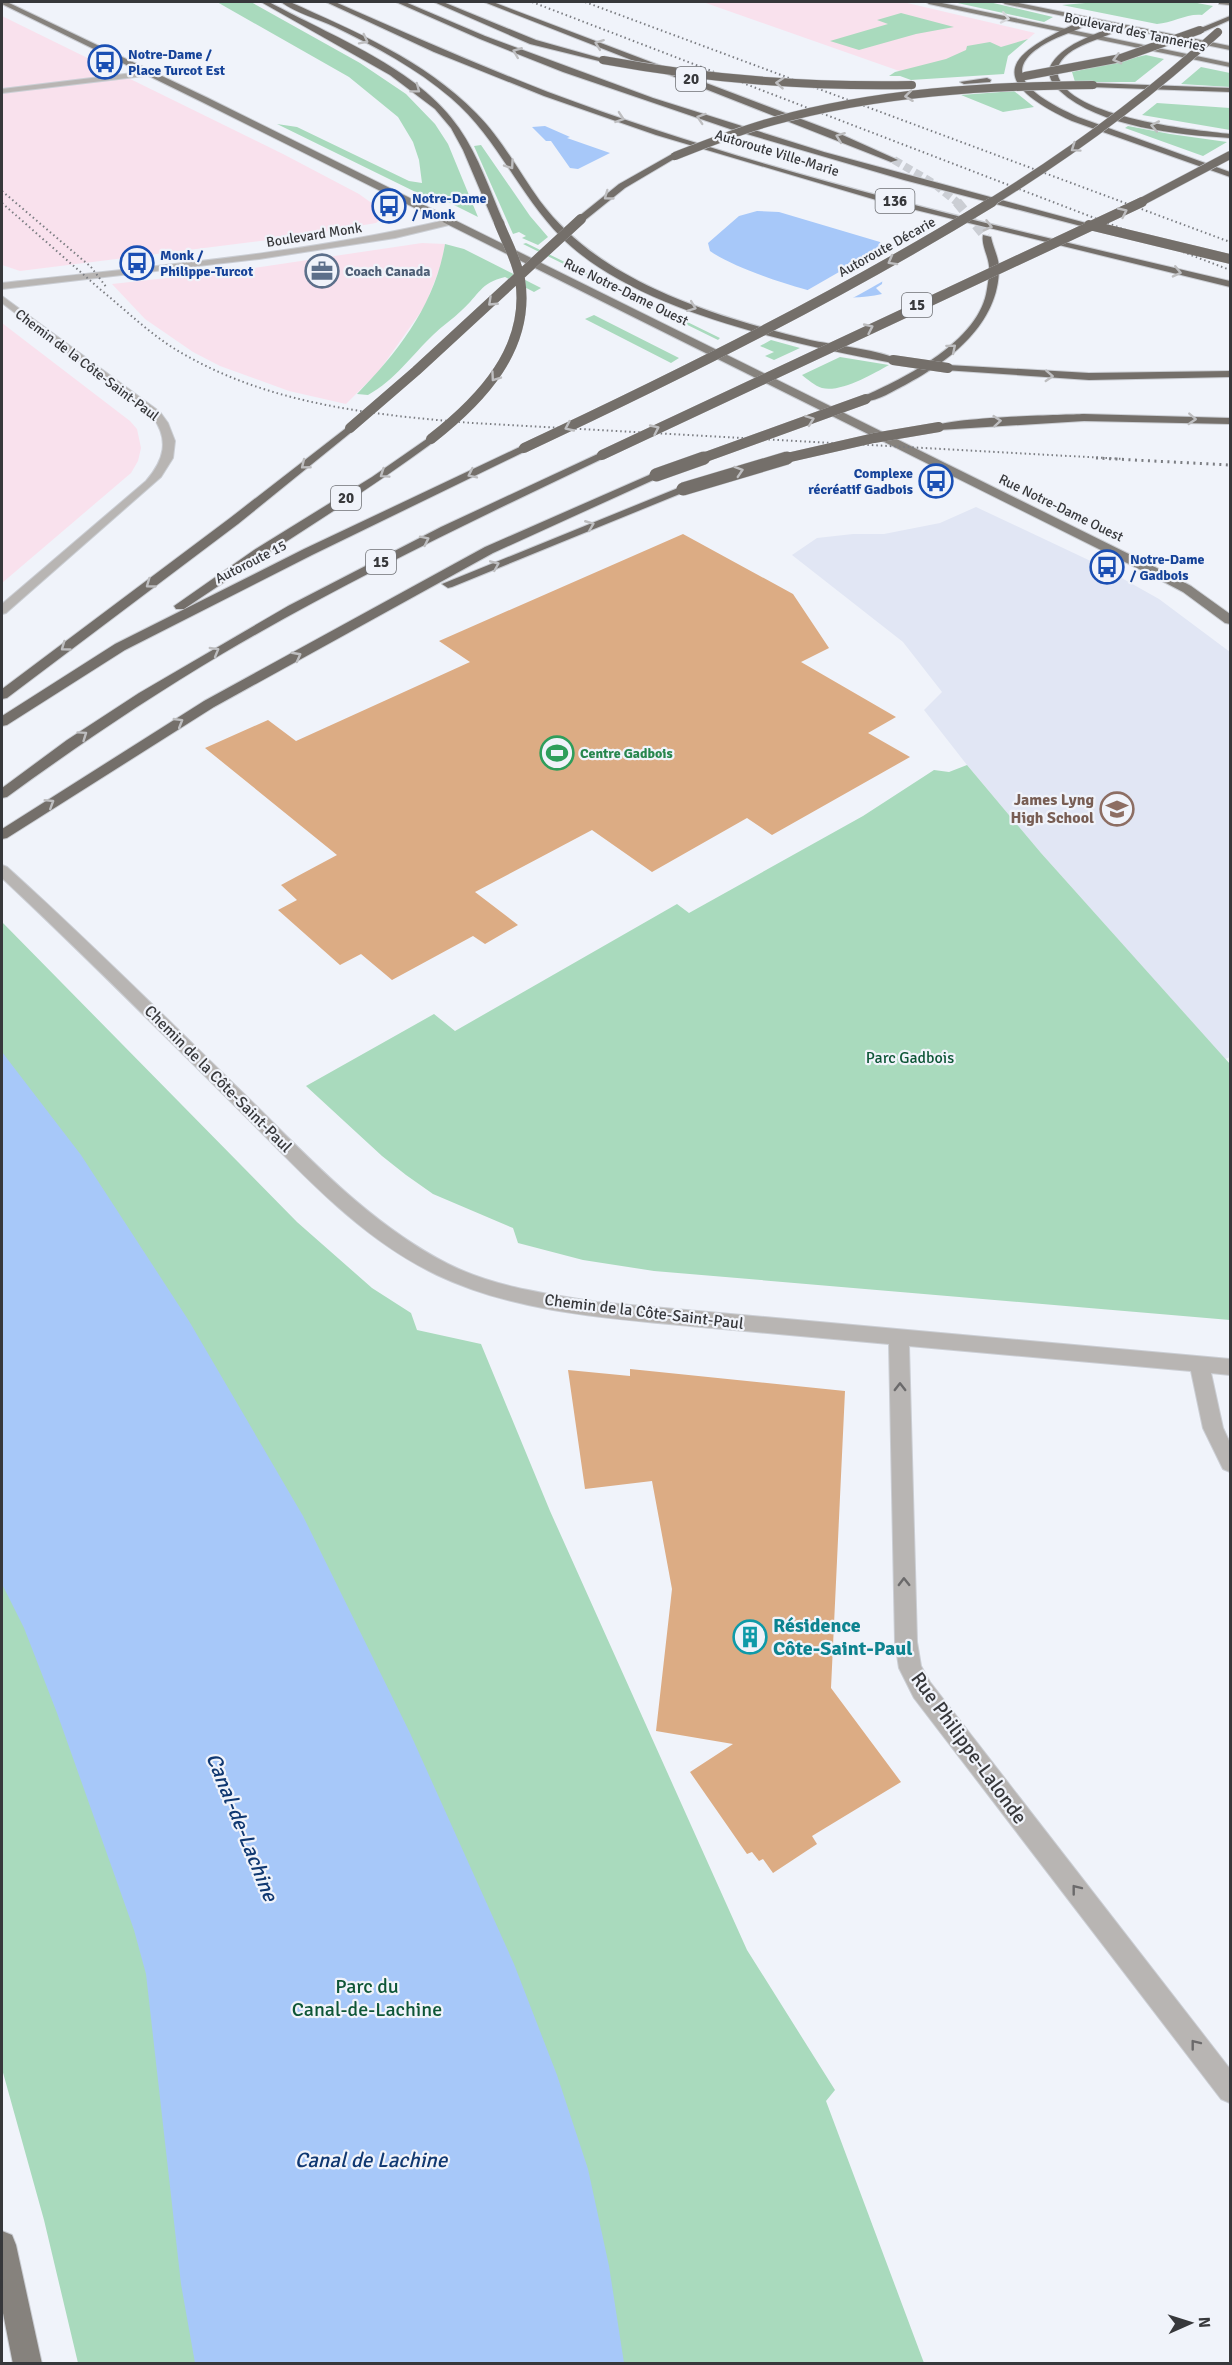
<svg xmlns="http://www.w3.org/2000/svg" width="1232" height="2365" font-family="Signika,sans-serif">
	<rect width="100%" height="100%" fill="#f0f3fa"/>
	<path fill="#f9e1ed" d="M703,2H903L1035,33L1028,39L1011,45L905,73Z
		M2,16L283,154L359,194L387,214L376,223L293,237L20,271L2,265Z
		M422,243L445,244L441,265L425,306L379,371L346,404L289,391L220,366L193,352L145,319L112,284L240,270Z
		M2,323L130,421L137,429L141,448L138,461L131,473L2,583Z"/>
	<path fill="#e1e6f4" d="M976,507L1097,564L1091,567L1107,574L1111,572L1159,599L1230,652V1057L1225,1059L1041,853L967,765L924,710L942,692L903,642L792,555L817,538L853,534H884L940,523Z"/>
	<path fill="#a9dabd" d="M217,2H251L360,63L406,94L435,124L448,144L478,217L448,202L440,204L277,124L297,127L409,181L422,183L419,160L413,142L398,117L349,77Z
		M953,2H989L1053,17L1044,22Z
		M1097,2H1192L1213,6L1202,15C1188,13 1172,23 1157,24L1062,5Z
		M901,13L954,27L916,34L859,50L830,41L888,24L877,20Z
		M1028,39L1008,56L1004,74L911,80L900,76H889L895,72L946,59L966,50L967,46L990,42L1001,47Z
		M1146,55L1164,59L1135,82H1075L1072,72Z
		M1201,67L1230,73V87L1181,84Z
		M1014,91L1034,107L1003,112L961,95Z
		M1157,103L1230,108V130L1142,115Z
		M1128,126L1170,134L1227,142L1203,156L1125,128Z
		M481,145L530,216L548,237L538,245L522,238L526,236L519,232L513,234L474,146Z
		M526,243L720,338L718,340L523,244Z
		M445,244L464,249L541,288L534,292L505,277C480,283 479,295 462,310C453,319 442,326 433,335C411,356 395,380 368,395L357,394C399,351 435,304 445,244Z
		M594,315L679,358L671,363L585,319Z
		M771,340L800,348L774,360L765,356L774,352L760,346Z
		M840,357L889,365C873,374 840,393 822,388C815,386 807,379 802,375Z
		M967,765L1041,853L1230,1064V1320L654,1271L583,1260L518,1243L513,1228L433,1194L406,1175L382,1156L306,1086L434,1014L455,1031L677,904L689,913L863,816L934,770L949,772Z
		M2,922L297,1222L372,1288L411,1313L417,1330L481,1344L550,1511L747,1950L835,2090L826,2101L924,2363H78L44,2220L2,2069Z"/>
	<path fill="#a7c8f9" d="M545,126L570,137L567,138L610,153L578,169L570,168L551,141H546L532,127Z
		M757,211L779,212L880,242L885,255L882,284L876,288L882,294C869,297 855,298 841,297C810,294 735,269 710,251L708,243L739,216Z
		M2,1052L81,1155L189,1321L303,1516L410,1733L514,1964L557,2075L588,2169L609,2266L624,2363H195L181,2284L146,1974L134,1930L57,1713L24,1628L2,1584Z"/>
	<path fill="#f0f3fa" d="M886,245L888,255L885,280L862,293L849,300L806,291Z"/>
	<path fill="#dcac84" d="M683,534L793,594L829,648L801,662L896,717L868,733L910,757L772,835L747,818L652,872L592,830L475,892L518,925L485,944L473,936L392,980L361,954L340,965L278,910L297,900L281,885L337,855L205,748L268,720L296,741L470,662L439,641Z
		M630,1369L845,1391L831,1688L901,1782L812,1836L817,1844L773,1873L763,1859L759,1861L752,1852L747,1854L690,1772L733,1744L656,1731L672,1589L652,1481L585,1489L568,1370L630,1376Z"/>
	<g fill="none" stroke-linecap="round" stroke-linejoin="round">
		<path stroke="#cbced4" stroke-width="8" stroke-dasharray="8 4" stroke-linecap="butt" d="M894,160L933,183L958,203"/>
		<path stroke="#cbced4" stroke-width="10" stroke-dasharray="10 5" stroke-linecap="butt" d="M957,202L986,237"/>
		<g stroke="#cbced4" stroke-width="2">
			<path id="minor" d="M149,71H152V75L2,93V89Z
				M450,219L455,222L453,224L395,238L259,259L2,289V283C152,266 303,254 450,219Z
				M2,296L160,412L168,423L175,441L173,458L161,477L6,613L2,614V604L146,481C164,460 170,440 152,416L2,303Z
				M2,865L7,867C87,939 163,1015 240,1090C305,1153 366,1222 448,1264C494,1287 547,1294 597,1302L1230,1359V1375L1211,1373L1223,1428L1230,1443V1472L1223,1469L1203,1428L1191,1371L909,1346L917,1642L921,1666L930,1682L1230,2069V2103L1221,2099L914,1698L899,1668L895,1642L889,1344C823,1338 756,1332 690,1326C605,1318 515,1312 437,1275C355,1236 295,1165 232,1103C156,1027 80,951 2,878Z"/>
		</g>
		<g stroke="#cbced4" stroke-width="2">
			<path id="major" d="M2,2H7L208,98L1153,566L1191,586L1230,614V624L1225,623L1183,592L1145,572L202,102L2,4Z
				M926,2H937L1230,63V67L929,4Z
				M1002,2H1013L1230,46V50L1005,4Z
				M1219,2H1230V5L1219,4Z
				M2,2231L12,2235L16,2245L42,2364H13L2,2308Z"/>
		</g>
		<g stroke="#cbced4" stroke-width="2">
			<path id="highway" d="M261,2H269C331,36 418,68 459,128C479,157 490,191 504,223L502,225L494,223L463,150L451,128L435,109L390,75Z
				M281,2H290C356,32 424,60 476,113C502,139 519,172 540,201C570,241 610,268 655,289C704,312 757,327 810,340C828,344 887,351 898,360L893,363C791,343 636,312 561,237C519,195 497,137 451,98C416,68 376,47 335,27C318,19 296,13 281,2Z
				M326,2H335C405,33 476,64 548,92C769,175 1001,227 1230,281V287L883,202L656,135L544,96L434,52Z
				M396,2H405L485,36L653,98L824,152L1086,223L1081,226L904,180L733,130L563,72L480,39Z
				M434,2H443L536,40L607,60L603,62L530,44Z
				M484,2H493L838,133L898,160L891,162Z
				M1230,16V20L1203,32L1196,30Z
				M1088,18L1095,20C1083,29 1066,33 1052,40C989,72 1039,99 1078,117L1230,172V177L1072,121C974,75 1016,50 1088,18Z
				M1119,24L1126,26C1106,40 1066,43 1057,69C1057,117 1195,130 1230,134V138C1179,135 1099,127 1060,91C1052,84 1045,73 1052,63C1066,42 1098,34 1119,24Z
				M987,78L991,80L990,82L964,84L960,82Z
				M1093,83L1230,88V92L1090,87L1089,85Z
				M672,154L679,156L625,188L584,221H578V217L619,184Z
				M983,235L991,237C993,247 999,258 999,268C999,324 950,361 905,385C893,391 875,403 862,401V397C905,378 980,341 987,289C988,282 990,273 989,266C988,255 981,245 983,235Z
				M948,365L1089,373L1230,371V377L1089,380L944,370V366Z
				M1084,414L1230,418V424L1084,421L939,430L933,427C946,417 1062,415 1084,414Z
				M350,425L354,426V430L238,524L7,698L2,699V689L230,518Z
				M431,436L437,439L435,441C354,501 267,552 184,609H176L174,606L254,550L372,477Z
				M524,445L530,448L528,450L312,555L125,650L7,725L2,726V716L115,644L304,549Z
				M602,452L608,455L606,457C476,519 346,581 222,654C148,698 77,746 7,797L2,798V788L67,740L139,693L288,606L441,527Z
				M656,472L660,473V477L493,553L214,707L7,838L2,839V829L204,701L485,547Z
				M683,486L687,487V491L452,587L448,588L442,584Z"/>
		</g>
		<use href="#minor" fill="#b8b5b3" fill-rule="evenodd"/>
		<use href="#major" fill="#86827d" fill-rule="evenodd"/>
		<use href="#highway" fill="#746f6a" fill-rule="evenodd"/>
		<path stroke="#7b7d82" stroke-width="2" stroke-dasharray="1.5 3" stroke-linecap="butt" d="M532,2L1230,270
			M585,2L1230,242
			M2,191L91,267L107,288
			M2,203C35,232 68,261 101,290C129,313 155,339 187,356C274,405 375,415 472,423L1123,459"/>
		<path stroke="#7b7d82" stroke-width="3" stroke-dasharray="2 4.5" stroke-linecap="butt" d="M1096,458L1230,465"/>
		<g stroke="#cbced4" stroke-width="9" stroke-linecap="butt">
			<path id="highway-bridge-far2" d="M603,60C706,79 808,87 912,85
				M1025,76L1121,58L1200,30
				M675,156C708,143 740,130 774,121C878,92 986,86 1093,85
				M990,203C1071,153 1147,97 1218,32
				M1139,203L1230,155"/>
		</g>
		<g stroke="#cbced4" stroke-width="10" stroke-linecap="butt">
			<path id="highway-bridge-far1" d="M1089,225L1230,259
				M893,360L948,368
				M350,428L416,371L581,219
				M431,439C481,400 531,348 520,279C517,260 506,241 499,223
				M524,448C684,373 842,294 992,202
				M602,455L1142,202
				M700,459L866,399
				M782,459L874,438L939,427"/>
		</g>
		<g stroke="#cbced4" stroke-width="14" stroke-linecap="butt">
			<path id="highway-bridge" d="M656,475L704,458
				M683,489L787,458"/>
		</g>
		<use href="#highway-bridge-far2" stroke="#746f6a" stroke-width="8"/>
		<use href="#highway-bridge-far1" stroke="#746f6a" stroke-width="10"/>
		<use href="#highway-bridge" stroke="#746f6a" stroke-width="13"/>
	</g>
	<defs><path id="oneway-chevron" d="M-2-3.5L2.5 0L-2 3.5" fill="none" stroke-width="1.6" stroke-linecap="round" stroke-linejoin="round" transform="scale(1.5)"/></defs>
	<use stroke="#d6d7db" href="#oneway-chevron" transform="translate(1005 18) rotate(12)"/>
	<g stroke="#bebec0">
		<use href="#oneway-chevron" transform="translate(364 40) rotate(27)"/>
		<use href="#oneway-chevron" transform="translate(599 44) rotate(-159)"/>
		<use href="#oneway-chevron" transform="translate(517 52) rotate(-158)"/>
		<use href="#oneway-chevron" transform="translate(1117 59) rotate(165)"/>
		<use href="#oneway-chevron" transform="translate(780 83) rotate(-176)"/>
		<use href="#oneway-chevron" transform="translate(416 89) rotate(37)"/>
		<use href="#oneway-chevron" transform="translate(909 96) rotate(173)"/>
		<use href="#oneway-chevron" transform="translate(620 118) rotate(19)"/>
		<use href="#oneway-chevron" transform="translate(701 118) rotate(-162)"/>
		<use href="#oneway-chevron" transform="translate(1155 126) rotate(-169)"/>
		<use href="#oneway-chevron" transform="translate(840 137) rotate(-159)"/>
		<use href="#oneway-chevron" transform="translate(1075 148) rotate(145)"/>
		<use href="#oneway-chevron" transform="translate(510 165) rotate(55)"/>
		<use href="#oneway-chevron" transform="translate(608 196) rotate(144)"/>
		<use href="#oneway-chevron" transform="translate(1123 212) rotate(-25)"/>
		<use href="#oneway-chevron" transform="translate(988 226) rotate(15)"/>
		<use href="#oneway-chevron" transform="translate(892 261) rotate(151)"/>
		<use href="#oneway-chevron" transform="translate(1177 272) rotate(13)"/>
		<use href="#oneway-chevron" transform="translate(492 302) rotate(137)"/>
		<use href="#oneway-chevron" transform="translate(692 307) rotate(21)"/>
		<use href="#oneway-chevron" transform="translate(869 328) rotate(-25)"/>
		<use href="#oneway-chevron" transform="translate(952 348) rotate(-40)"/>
		<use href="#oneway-chevron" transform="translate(1049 376) rotate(3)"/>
		<use href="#oneway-chevron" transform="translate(495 377) rotate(125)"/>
		<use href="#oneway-chevron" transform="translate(1192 419) rotate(3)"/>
		<use href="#oneway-chevron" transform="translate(810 420) rotate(-20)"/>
		<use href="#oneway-chevron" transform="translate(997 421) rotate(-5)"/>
		<use href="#oneway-chevron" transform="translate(569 427) rotate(155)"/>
		<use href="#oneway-chevron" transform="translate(655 429) rotate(-25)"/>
		<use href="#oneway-chevron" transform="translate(305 465) rotate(141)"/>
		<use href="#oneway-chevron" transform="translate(739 471) rotate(-18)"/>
		<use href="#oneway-chevron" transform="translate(384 474) rotate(146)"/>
		<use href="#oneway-chevron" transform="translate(472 474) rotate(154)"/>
		<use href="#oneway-chevron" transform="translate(590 525) rotate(-22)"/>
		<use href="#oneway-chevron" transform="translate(425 540) rotate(-26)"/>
		<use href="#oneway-chevron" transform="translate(495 565) rotate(-23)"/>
		<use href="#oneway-chevron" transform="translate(150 584) rotate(144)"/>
		<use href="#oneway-chevron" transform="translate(65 647) rotate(144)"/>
		<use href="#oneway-chevron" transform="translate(215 651) rotate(-30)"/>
		<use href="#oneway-chevron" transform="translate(297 656) rotate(-28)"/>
		<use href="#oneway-chevron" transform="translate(179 722) rotate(-31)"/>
		<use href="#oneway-chevron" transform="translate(83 735) rotate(-35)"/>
		<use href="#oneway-chevron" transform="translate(50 803) rotate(-32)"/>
	</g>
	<g stroke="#6b6a6b">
		<use href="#oneway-chevron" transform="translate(900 1387) rotate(-90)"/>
		<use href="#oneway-chevron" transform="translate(904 1582) rotate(-91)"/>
		<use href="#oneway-chevron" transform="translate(1076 1889) rotate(-128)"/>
		<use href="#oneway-chevron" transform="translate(1195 2044) rotate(-128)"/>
	</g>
	<defs>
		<g id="bus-ring" transform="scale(1.725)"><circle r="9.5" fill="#f0f3fa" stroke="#1a4fb4" stroke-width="1.5"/><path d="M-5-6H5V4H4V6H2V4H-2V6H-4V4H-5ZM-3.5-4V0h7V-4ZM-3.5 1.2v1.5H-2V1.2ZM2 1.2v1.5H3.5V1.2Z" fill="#1a4fb4"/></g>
		<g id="office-ring" transform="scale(1.725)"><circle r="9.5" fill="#f0f3fa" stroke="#5c6f8a" stroke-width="1.5"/><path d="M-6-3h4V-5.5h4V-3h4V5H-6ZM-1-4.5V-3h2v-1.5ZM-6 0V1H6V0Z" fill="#5c6f8a"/></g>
		<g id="stadium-ring" transform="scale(1.725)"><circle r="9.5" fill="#f0f3fa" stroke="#2e9e5b" stroke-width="1.5"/><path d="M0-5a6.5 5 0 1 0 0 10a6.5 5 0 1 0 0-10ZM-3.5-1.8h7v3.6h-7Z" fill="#2e9e5b"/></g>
		<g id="school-ring" transform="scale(1.725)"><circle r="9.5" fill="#f0f3fa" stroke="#8d6e63" stroke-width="1.5"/><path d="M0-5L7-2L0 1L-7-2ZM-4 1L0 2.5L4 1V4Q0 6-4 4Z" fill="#8d6e63"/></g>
		<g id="building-ring" transform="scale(1.725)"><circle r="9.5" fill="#f0f3fa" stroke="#0f9aa8" stroke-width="1.5"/><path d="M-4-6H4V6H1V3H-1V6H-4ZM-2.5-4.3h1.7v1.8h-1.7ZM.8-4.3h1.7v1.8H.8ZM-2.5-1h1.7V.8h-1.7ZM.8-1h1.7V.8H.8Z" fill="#0f9aa8"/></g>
	</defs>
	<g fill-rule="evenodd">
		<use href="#bus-ring" x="105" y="62"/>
		<use href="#bus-ring" x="389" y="206"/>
		<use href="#bus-ring" x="137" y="263"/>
		<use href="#office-ring" x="322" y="271"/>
		<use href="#bus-ring" x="936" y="481"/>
		<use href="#bus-ring" x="1107" y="567"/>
		<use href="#stadium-ring" x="557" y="753"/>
		<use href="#school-ring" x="1117" y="809"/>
		<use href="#building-ring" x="750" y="1637"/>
	</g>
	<g text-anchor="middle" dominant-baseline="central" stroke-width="4.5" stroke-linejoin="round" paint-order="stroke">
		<g font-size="14" fill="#37383b" stroke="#f0f3fa">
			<text transform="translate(1135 32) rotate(12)">Boulevard des Tanneries</text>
			<text transform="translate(777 153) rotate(17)">Autoroute Ville-Marie</text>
			<text transform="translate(314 235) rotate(-9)">Boulevard Monk</text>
			<text transform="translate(887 247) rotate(-29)">Autoroute Décarie</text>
			<text transform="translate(626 292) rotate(26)">Rue Notre-Dame Ouest</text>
			<text transform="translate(87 365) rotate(37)">Chemin de la Côte-Saint-Paul</text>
			<text transform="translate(1061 508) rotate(26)">Rue Notre-Dame Ouest</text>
			<text transform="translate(251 562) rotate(-27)">Autoroute 15</text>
		</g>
		<g font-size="14" font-weight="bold" fill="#164399" stroke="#f0f3fa" text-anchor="start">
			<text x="128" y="54">Notre-Dame /<tspan x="128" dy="16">Place Turcot Est</tspan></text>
			<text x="412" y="198">Notre-Dame<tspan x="412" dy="16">/ Monk</tspan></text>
			<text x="160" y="255">Monk /<tspan x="160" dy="16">Philippe-Turcot</tspan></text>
			<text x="913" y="473" text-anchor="end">Complexe<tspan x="913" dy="16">récréatif Gadbois</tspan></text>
			<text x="1130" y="559">Notre-Dame<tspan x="1130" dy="16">/ Gadbois</tspan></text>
		</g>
		<g font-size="14" font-weight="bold" fill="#4e5e75" stroke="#f0f3fa" text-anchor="start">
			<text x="345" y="271">Coach Canada</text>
		</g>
		<g font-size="14" font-weight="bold" fill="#27864d" stroke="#f0f3fa" text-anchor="start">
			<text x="580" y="753">Centre Gadbois</text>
		</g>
		<g fill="#f0f3fa" stroke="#6e7074" stroke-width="1.5">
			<rect x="676" y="67" width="30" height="24" rx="4.5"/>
			<rect x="875.5" y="189" width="39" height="24" rx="4.5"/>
			<rect x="902" y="293" width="30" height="24" rx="4.5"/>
			<rect x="331" y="486" width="30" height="24" rx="4.5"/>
			<rect x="366" y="550" width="30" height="24" rx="4.5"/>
		</g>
		<g font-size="15" font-weight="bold" fill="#37383b">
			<text x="691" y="79">20</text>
			<text x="895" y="201">136</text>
			<text x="917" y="305">15</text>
			<text x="346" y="498">20</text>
			<text x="381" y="562">15</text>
		</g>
		<g font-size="16" font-weight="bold" fill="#785e54" stroke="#f0f3fa" text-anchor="end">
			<text x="1094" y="800">James Lyng<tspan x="1094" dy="18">High School</tspan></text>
		</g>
		<g font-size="16" fill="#0e5637" stroke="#f0f3fa">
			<text x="910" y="1058">Parc Gadbois</text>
		</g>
		<g font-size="16" fill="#37383b" stroke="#f0f3fa">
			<text transform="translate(218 1079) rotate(45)">Chemin de la Côte-Saint-Paul</text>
			<text transform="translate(644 1312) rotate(7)">Chemin de la Côte-Saint-Paul</text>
		</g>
		<g font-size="20" font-weight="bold" fill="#0d838f" stroke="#f0f3fa" text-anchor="start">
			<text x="773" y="1625">Résidence<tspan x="773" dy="23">Côte-Saint-Paul</tspan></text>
		</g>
		<g font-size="20" fill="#37383b" stroke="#f0f3fa">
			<text transform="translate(969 1748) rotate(54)">Rue Philippe-Lalonde</text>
		</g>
		<g font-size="20" fill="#0e5637" stroke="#f0f3fa">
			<text x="367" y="1986">Parc du<tspan x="367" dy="23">Canal-de-Lachine</tspan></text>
		</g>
		<g font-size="21" font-style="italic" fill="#103871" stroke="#f0f3fa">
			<text transform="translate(242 1827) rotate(68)">Canal-de-Lachine</text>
			<text x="371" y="2160">Canal de Lachine</text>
		</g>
	</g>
	<rect width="1232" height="2365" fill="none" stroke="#37383b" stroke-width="6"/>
	<g transform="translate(1190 2323) rotate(87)" stroke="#f0f3fa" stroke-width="4.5" paint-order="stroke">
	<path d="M0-4.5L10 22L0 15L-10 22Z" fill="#37383b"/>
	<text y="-9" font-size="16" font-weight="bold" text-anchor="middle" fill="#37383b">N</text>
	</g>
</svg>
